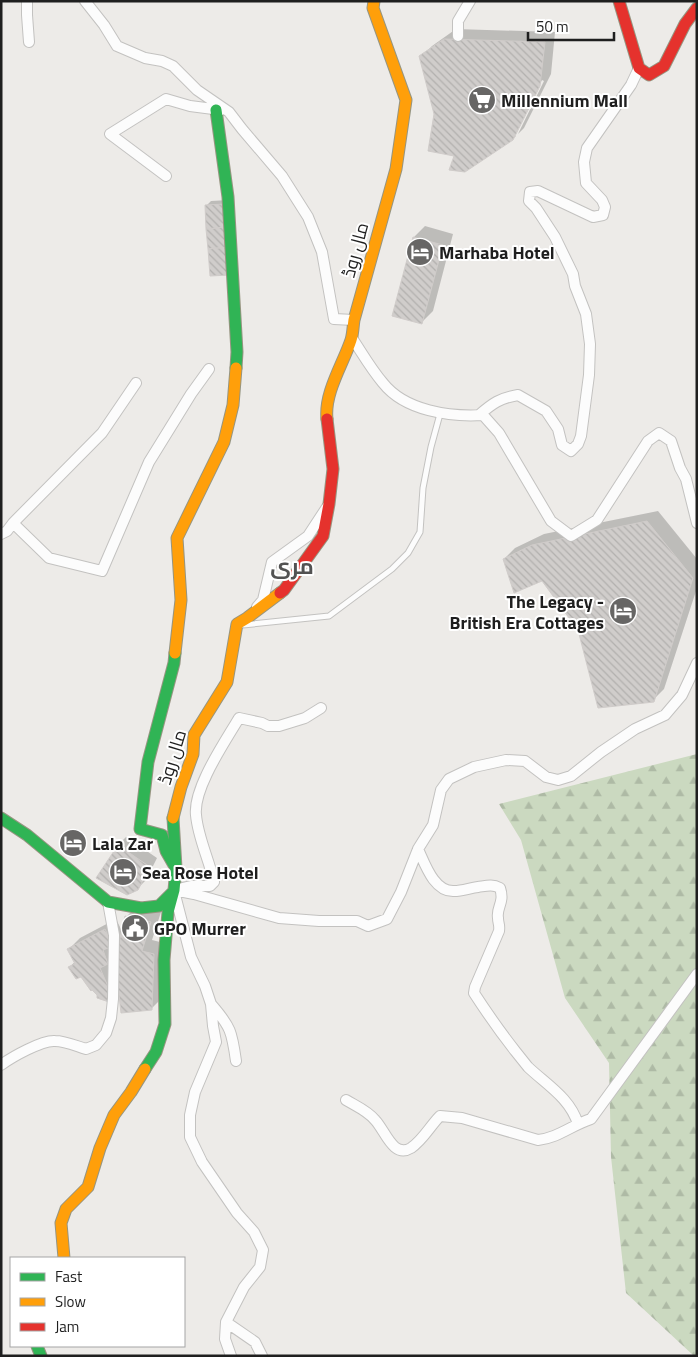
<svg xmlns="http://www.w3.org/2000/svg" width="698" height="1357" font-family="'Titillium Web',Cairo,sans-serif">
	<defs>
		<pattern id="forest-firs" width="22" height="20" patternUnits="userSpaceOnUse" patternTransform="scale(1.25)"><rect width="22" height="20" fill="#cbd9c0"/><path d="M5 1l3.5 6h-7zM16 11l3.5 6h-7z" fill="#aebaa5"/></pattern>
		<pattern id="building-back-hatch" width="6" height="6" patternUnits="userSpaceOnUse" patternTransform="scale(1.25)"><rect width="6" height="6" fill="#d0cdcb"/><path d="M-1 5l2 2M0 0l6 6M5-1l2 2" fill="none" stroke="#b2b0ae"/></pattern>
	</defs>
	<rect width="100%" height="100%" fill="#edebe8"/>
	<path fill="url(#forest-firs)" d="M697,754V1356H694L626,1293L611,1157L609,1063L565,998L521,840L499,804Z"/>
	<path fill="#0003" fill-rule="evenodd" d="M456,29L555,32L551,74L524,128L518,134L544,81L542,80L514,136H516L512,139L456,156L435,114L421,57L432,46Z
		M229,200L235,268L206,206L211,201Z
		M425,226L453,234L433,311L422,322L414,237Z
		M658,511L697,559V588L664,689L653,700L579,629L542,580L504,559L515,548L544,534Z
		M126,837L157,858L146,880L137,889L118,845Z
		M137,906L161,912L152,940L164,943L162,998L151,1009L119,989L108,1001L98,995L81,975L69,967L75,962L69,949L80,938L116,919L123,933L126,917ZM122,935L118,952L115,942Z"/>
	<path fill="url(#building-back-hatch)" stroke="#d0ccca" d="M444,39L545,42L540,86L513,140L465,172L449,170L454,156L428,151L434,114L419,56Z
		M225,204L226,227L206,229L205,205Z
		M226,227L228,247L208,249L206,229Z
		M413,237L443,245L422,324L392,316Z
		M228,247L230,275L210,276L208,249Z
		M647,521L693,578L654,702L598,708L578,630L542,581L514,593L503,559L532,545Z
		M118,845L150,867L138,890L127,895L96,878Z
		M125,916L151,922L142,951L154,954L152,1010L121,1013L115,960Z
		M105,929L113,946L103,950L108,964L100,968L110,991L109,1002L97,998V995L92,990L91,991L81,977L76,979L68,967L75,964L67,949Z"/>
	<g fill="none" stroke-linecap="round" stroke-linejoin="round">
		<g stroke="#c3c2c0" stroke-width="7">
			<path id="lane" d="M243,625L329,616L392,569L408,553L420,532L423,488L431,447L440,414"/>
		</g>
		<g stroke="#c3c2c0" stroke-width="12">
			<path id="street" d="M27,1V15L29,42
				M85,1L104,25L117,46L145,58L162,61L173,66L197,90L229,112L242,129L282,176L308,217L322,252L334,319L354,320
				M458,36V21L470,1
				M166,176L110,134L166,99L190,106L221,110
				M352,338C362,353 371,369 383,383C405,411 450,417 483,415L499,433L551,521L571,536L597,520L648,441L659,433L671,441L680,468L686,479L697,523
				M479,415C493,403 500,398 518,395L546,411L558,429L562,445L571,451L578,444L581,436L589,375L590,344L586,314L575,286L573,274L555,237L536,208L529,201L530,192L538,191L593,217L603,215L605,207L602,200L586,183L584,162L587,148L631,85L639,68
				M13,523L102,433L136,383
				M1,534L7,531L13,523L49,558L102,571L149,462L191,394L209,369
				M257,607L263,600L272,562L308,536L327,507
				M418,849C425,864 434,892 454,891C462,891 470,888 478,887C486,886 492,884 500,888C505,903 496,907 498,918C498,924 500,924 499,931L475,987L474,993C487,1013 501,1033 516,1052C520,1057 524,1062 528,1067C547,1085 570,1098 578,1124
				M178,889L191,886H210L214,882C209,859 198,838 196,815C193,788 225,742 239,718L262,723L268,726H279L305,718L321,708
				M174,890L194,894L279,918L319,921H357L368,926L387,919L401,892L418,849L433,825L441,790L449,779L474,767L506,760L525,761L546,777L558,780L571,776L601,752L635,729L665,715L682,695L697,663
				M174,891L191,957L205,986L211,1004L213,1026L216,1042L195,1092L190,1115V1137L202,1162L237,1213L254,1232L263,1250L260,1267L244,1287L226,1322L225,1339L231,1356
				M211,1004C231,1027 232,1032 236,1061
				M1,1065C12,1057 42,1040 55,1041C65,1041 76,1046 86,1049L96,1045L106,1033L111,1018L113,999L114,935L108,902
				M346,1100C356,1106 368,1111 375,1120C385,1130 393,1159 411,1148C423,1140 430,1126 440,1116L462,1118L538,1140C558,1138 572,1125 591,1119L697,974
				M226,1322L255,1342L262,1356"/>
		</g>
		<g stroke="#969581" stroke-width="13">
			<path id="fast" d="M216,110L228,197L237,352L236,368
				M1,818L27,835L108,902L141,908L159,906L172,893
				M174,865L166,851L162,835L140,829L148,762L174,663L175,653
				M145,1069L156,1052L165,1024L164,960L168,912L174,890L176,868L173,818
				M37,1346L41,1356"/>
		</g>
		<g stroke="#969581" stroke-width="13">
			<path id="slow" d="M327,419C324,393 343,364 351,340C353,334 353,326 354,320L396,169L406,100L373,8L374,1
				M175,653L181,600L177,538L224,442L233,405L236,368
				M173,818L181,787L193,754L194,735L227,682L237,624L247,618L280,593
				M64,1258L61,1223L66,1209L88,1187L100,1148L114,1115L131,1092L145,1069"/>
		</g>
		<g stroke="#969581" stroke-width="13">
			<path id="jam" d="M619,1L639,68L649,75L664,66L685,24L697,8
				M280,593L284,590L323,536L329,504L333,469L327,419"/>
		</g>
		<use href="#lane" stroke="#fcfcfc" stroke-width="5"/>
		<use href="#street" stroke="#fcfcfc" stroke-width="10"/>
		<use href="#fast" stroke="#30b455" stroke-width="11"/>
		<use href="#slow" stroke="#ff9f0a" stroke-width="11"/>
		<use href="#jam" stroke="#e5322d" stroke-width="11"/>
	</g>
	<defs>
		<g id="supermarket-disc" transform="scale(1.4375)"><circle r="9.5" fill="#676665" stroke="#fff"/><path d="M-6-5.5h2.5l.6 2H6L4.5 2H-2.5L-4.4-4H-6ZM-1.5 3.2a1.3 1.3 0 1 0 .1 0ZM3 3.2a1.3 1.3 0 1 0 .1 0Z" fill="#fff"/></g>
		<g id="hotel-disc" transform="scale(1.4375)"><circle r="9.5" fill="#676665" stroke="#fff"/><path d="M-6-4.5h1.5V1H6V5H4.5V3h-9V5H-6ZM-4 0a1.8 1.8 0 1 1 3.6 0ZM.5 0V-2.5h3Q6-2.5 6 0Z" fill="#fff"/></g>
		<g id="civic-disc" transform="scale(1.4375)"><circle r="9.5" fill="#676665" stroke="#fff"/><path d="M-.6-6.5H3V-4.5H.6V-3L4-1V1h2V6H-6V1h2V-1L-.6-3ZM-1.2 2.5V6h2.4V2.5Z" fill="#fff"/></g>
	</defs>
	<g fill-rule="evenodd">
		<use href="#supermarket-disc" x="482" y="100"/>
		<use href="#hotel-disc" x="420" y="252"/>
		<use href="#hotel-disc" x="623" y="611"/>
		<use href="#hotel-disc" x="73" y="843"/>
		<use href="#hotel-disc" x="123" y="872"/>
		<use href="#civic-disc" x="135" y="928"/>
	</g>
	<g text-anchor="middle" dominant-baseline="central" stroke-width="4" stroke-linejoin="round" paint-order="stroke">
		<g font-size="18" font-weight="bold" fill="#1f1f1f" stroke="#fff" text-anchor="start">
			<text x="501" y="100">Millennium Mall</text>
			<text x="439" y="252">Marhaba Hotel</text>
			<text x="604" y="601" text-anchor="end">The Legacy -<tspan x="604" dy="21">British Era Cottages</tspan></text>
			<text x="92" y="843">Lala Zar</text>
			<text x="142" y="872">Sea Rose Hotel</text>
			<text x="154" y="928">GPO Murrer</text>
		</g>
		<g font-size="18" fill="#1f1f1f" stroke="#fff">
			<text transform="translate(355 250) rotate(-75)">مال روڈ</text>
			<text transform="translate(172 757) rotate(-73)">مال روڈ</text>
		</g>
		<g font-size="22" font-weight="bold" fill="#525252" stroke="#fff">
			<text x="292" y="566">مری</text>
		</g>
	</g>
	<rect width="698" height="1357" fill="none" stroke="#1f1f1f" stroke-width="5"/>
	<rect x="10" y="1257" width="175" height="90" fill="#ffffff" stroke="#a5a5a5"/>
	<rect x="20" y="1273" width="25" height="8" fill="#30b455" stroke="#a5a5a5"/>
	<text x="55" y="1282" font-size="15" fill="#1f1f1f">Fast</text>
	<rect x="20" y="1298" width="25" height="8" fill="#ff9f0a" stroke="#a5a5a5"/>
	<text x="55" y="1307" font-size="15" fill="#1f1f1f">Slow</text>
	<rect x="20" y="1323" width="25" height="8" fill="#e5322d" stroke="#a5a5a5"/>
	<text x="55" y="1332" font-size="15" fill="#1f1f1f">Jam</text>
	<path d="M528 32v8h86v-8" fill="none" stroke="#1f1f1f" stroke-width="2.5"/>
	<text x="536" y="32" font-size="15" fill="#1f1f1f" stroke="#ffffff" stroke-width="4" paint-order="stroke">50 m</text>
</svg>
